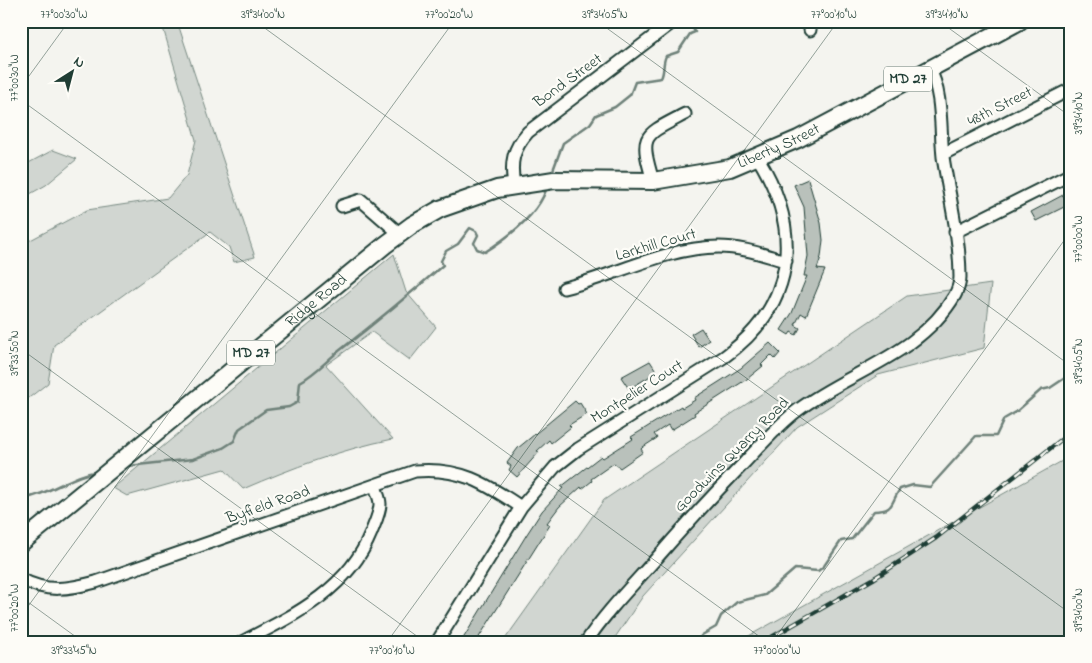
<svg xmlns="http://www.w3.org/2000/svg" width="1092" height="663" font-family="'Indie Flower',sans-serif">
	<rect width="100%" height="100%" fill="#f4f4ef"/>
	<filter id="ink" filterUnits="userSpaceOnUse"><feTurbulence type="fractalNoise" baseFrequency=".02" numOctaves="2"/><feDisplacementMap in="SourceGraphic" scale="10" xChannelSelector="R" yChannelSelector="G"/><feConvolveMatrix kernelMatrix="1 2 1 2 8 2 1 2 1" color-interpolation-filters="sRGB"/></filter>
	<g filter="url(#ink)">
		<path fill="#d1d6d1" stroke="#788a82" d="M161,21H177L255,257L234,262L229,247L210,232L54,345L48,383L21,404V245L87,210L168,198L187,175L196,140Z
			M53,150L77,159L46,185L21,199V167Z
			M394,254L406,292L436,327L410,360L372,332L326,365L393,439C342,449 292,468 243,489L224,469L127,496L113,488Z
			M991,284L984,348L878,375L797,427L643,596L612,642H503L604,500L907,296Z
			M1071,456V642H738Z"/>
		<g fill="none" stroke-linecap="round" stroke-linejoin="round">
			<path stroke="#6e8179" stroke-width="2.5" d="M714,21L718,24L719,21
				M552,173L563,143L590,124L596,115L615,107L630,95L635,82L661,78C665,71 662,64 666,56L678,52L690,34L695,32L691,25L697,21
				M128,466L193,459L223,448L234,441L239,429L266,410L289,407L298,402L300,382C316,373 326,361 339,351C375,323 409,295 443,265L441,261L446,251L458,244L470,228L476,231L478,235L474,243L477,249L485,252C507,238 537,215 546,190
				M21,499C49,495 71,475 99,471
				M696,642L702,635L716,627L721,616L737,602L765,595L795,569L818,571L824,566L841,541L852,539L874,511C895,511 890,503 900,489L913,485L930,487L976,436H996L1004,419L1016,412L1041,390L1050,388L1071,374"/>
		</g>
		<path fill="#b9c1bb" stroke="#1f3d34" d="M808,179L821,223L823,240L821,257L817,269L825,270L806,316L801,313L795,325L800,328L796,335L791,332L789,335L781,330L792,313L807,276H804L808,256L804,207L794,185Z
			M1063,195L1068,205L1036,221L1031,212Z
			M701,328L709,340L699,347L691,334Z
			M770,343L780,353L775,359L771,355L761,365L763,366L747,379L694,413L695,415L684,422L671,430L668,425L654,434L657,438L643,447L641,449L643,452L620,468L614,463L591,479L592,481L582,489L581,487L559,507L547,523L550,525L476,642H461L527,534L542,511L563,488L561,487L601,456L603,458L633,439L631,437L681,406L682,408L695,400L694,398L741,368Z
			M650,361L657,372L629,389L621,377Z
			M575,401L578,404L580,403L587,414L569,425L571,427L551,443L549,440L537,451L539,452L517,477L509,470L511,466L507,463L518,448Z"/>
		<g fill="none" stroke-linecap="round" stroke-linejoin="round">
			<g stroke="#1f3d34" stroke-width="15">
				<path id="minor" d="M810,21V30
					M943,154L1071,89
					M653,181C639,134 643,136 685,114
					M514,185C510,162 513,149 528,132L674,21
					M342,206L361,200L400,234
					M955,232L1071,174
					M564,288C615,276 666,247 719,247C742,247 764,255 786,261
					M21,579C46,593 70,589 96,582L415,471C460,467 485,483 521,507
					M242,642C293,616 348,590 371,533C374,525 380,513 380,504C380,498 376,491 375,485
					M437,642L521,507L555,467L578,449L724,357C796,305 803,231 758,158
					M586,642C608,609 636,582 662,552C688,522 716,492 744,463C761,445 778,425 798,410C850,371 920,355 955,295C958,289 960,283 960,277C960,237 949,196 943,157C940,128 943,93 929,68"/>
			</g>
			<g stroke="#1f3d34" stroke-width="20">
				<g id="highway">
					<path id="s1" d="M21,543L385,245L412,225L440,209L497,189L554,180L653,181L730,168L798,139L1020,21"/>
				</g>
			</g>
			<use href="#minor" stroke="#fdfcf7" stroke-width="11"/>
			<use href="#highway" stroke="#fdfcf7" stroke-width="16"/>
			<g stroke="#1f3d34" stroke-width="4.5">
				<path id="rail" d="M763,642L873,579L936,538L1071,432"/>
			</g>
			<use href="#rail" stroke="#fdfcf7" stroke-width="2.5" stroke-dasharray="8" stroke-linecap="butt"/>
		</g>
	</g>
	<path fill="none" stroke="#1f3d34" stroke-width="1" stroke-opacity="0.45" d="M255,21L1071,614M597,21L1071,366M939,21L1071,117M21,87L69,21M21,100L767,642M21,349L425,642M21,597L83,642M21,616L454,21M387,642L838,21M772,642L1071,231"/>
	<g text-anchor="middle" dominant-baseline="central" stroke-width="4.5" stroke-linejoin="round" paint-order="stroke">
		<g fill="#fdfcf7" stroke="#62766e" stroke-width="1">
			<rect x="884" y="66.5" width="48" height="25" rx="4"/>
			<rect x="227" y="340.5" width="48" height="25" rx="4"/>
		</g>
		<g font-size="15" font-weight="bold" fill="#1f3d34">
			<text x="908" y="79">MD 27</text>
			<text x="251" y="353">MD 27</text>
		</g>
		<g font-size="16" fill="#1f3d34" stroke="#fdfcf7">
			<text transform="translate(568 81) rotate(-36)">Bond Street</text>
			<text transform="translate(1000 107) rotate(-27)">48th Street</text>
			<text stroke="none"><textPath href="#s1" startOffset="885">Liberty Street</textPath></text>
			<text transform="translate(656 245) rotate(-16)">Larkhill Court</text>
			<text stroke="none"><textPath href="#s1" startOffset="382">Ridge Road</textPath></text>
			<text transform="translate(637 392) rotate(-32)">Montpelier Court</text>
			<text transform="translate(732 455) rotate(-45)">Goodwins Quarry Road</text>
			<text transform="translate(268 505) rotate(-19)">Byfield Road</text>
		</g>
	</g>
	<rect width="1092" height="663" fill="none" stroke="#fdfcf7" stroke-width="55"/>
	<g transform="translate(72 72) rotate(36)" stroke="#fdfcf7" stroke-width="4" paint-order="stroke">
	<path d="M0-4L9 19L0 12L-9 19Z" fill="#1f3d34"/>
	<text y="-8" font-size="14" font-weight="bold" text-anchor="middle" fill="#1f3d34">N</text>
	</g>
	<rect x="28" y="28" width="1036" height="608" fill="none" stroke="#1f3d34" stroke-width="2"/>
	<g font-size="12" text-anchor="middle" fill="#1f3d34">
		<text x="64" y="18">77°00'30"W</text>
		<text x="263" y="18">39°34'00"N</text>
		<text x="449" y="18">77°00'20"W</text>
		<text x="605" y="18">39°34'05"N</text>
		<text x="834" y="18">77°00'10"W</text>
		<text x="947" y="18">39°34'10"N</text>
		<text transform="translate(14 78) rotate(-90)" y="4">77°00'30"W</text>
		<text transform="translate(1078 113) rotate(-90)" y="4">39°34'10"N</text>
		<text transform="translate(1078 239) rotate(-90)" y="4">77°00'00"W</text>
		<text transform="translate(14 353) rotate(-90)" y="4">39°33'50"N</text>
		<text transform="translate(1078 361) rotate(-90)" y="4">39°34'05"N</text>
		<text transform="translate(14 608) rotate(-90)" y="4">77°00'20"W</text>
		<text transform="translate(1078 610) rotate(-90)" y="4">39°34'00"N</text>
		<text x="74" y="654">39°33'45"N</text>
		<text x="392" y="654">77°00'10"W</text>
		<text x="777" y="654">77°00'00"W</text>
	</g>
</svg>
